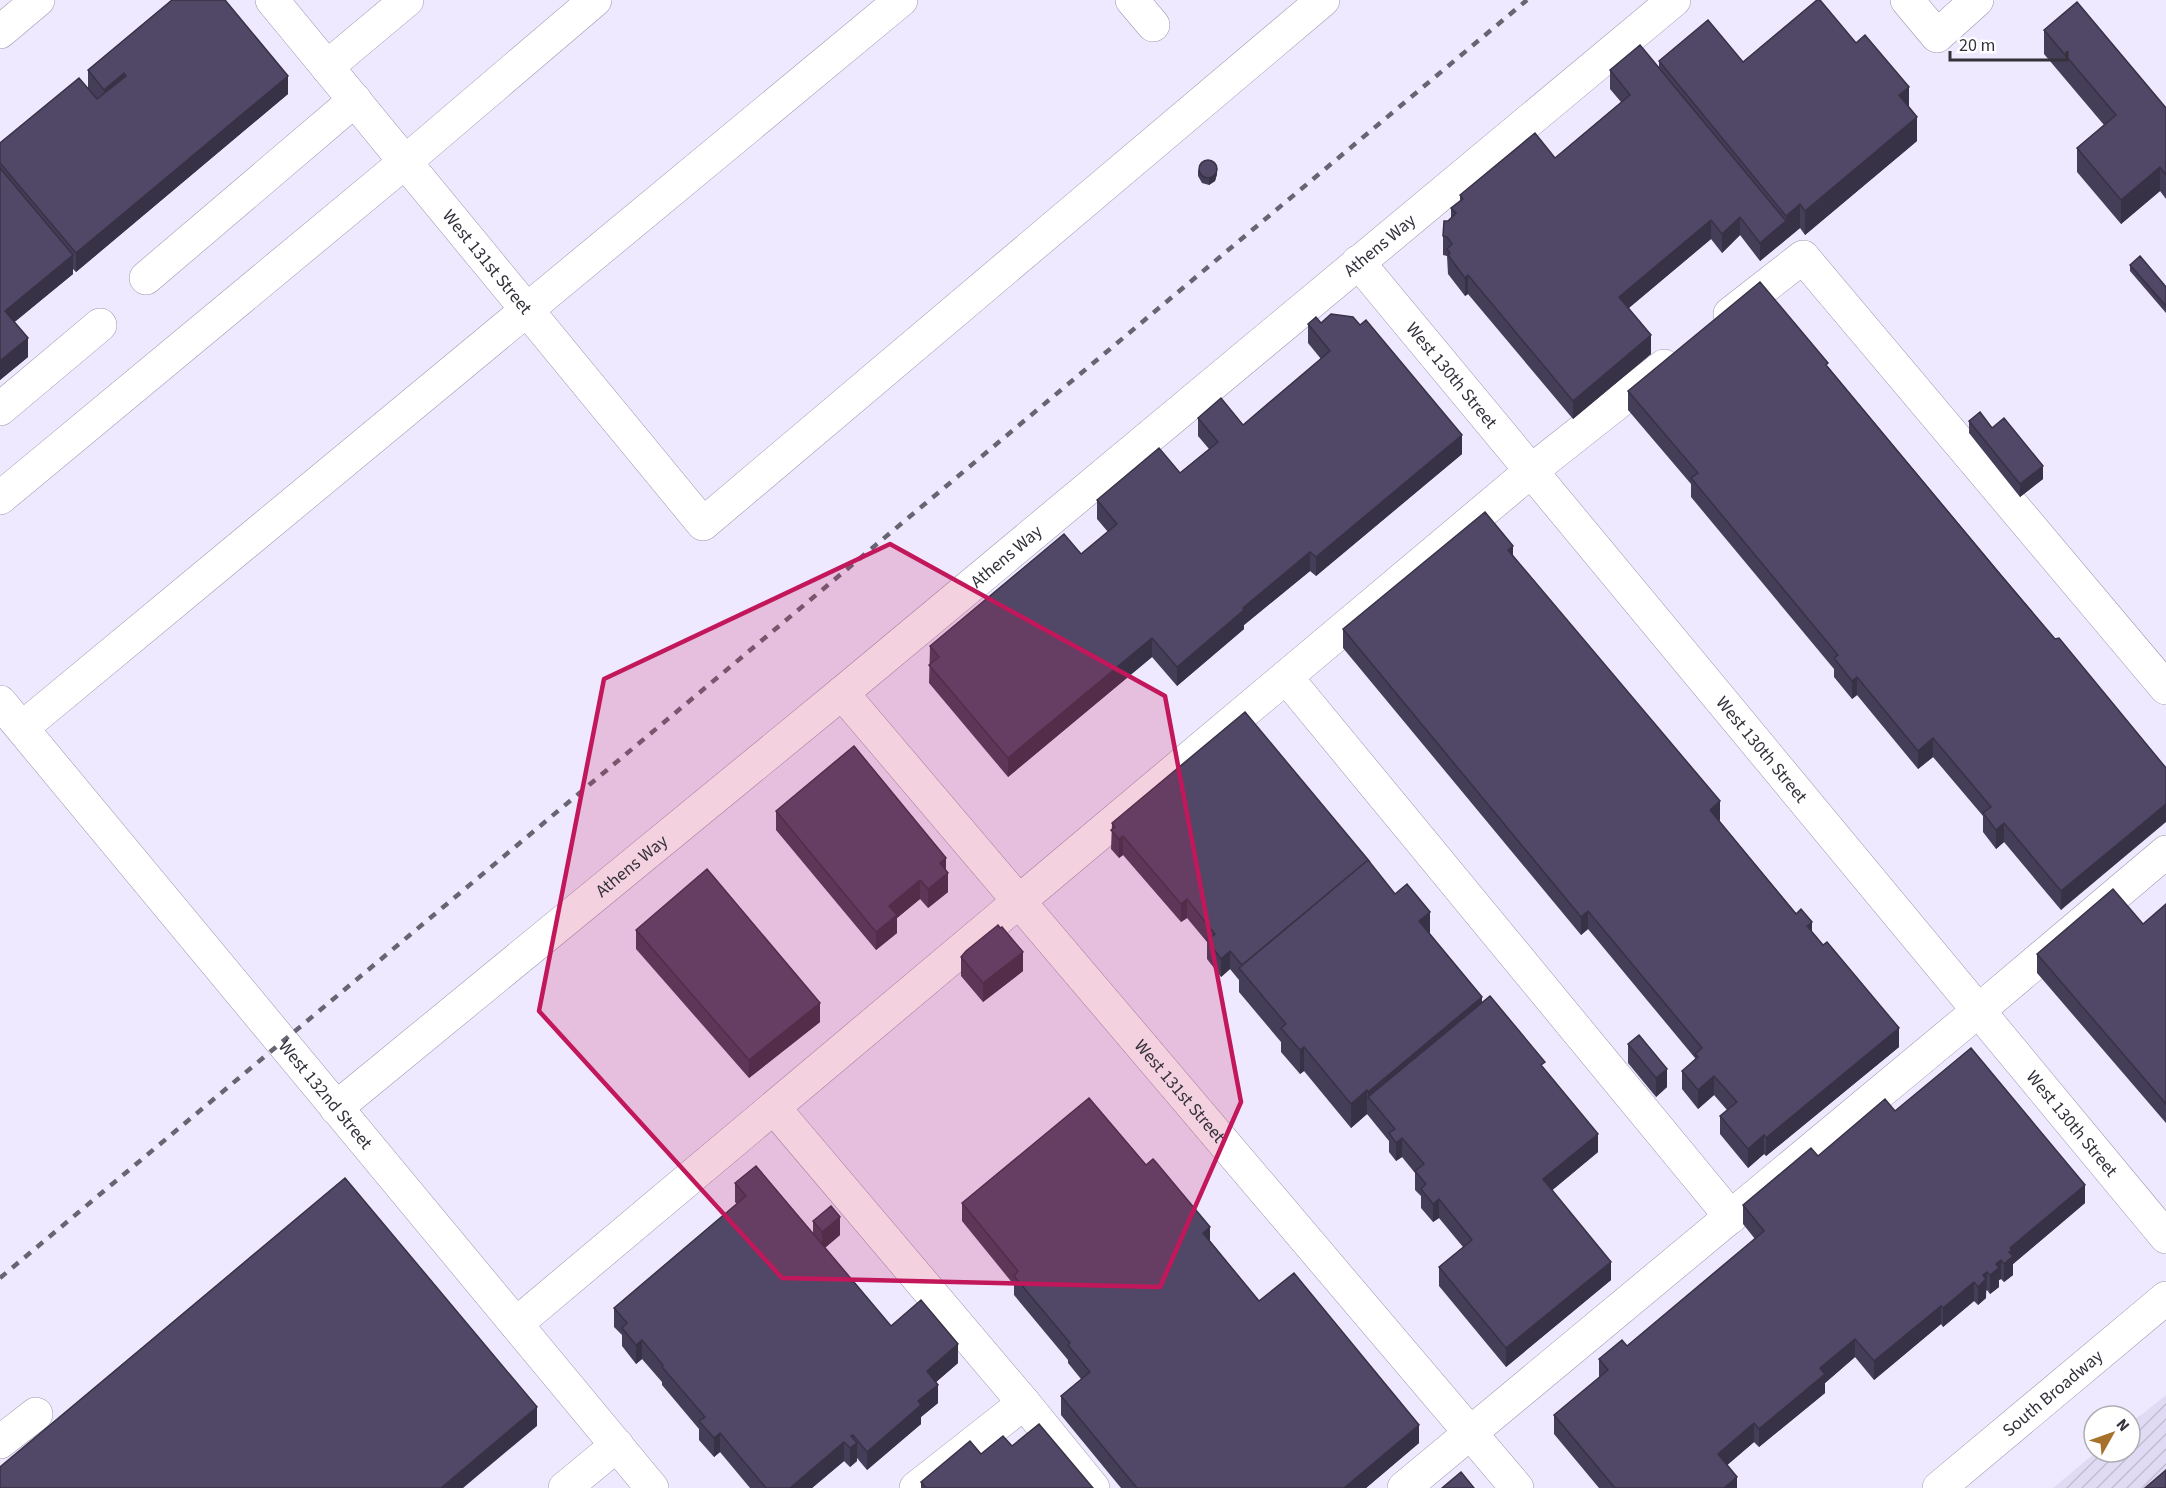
<svg xmlns="http://www.w3.org/2000/svg" width="2166" height="1488" font-family="'Source Sans 3',sans-serif">
	<defs>
		<pattern id="industrial-furrows" width="10" height="10" patternUnits="userSpaceOnUse" patternTransform="scale(1.5)"><rect width="10" height="10" fill="#e1daf4"/><path d="M-1 1l2-2M0 10L10 0M9 11l2-2" fill="none" stroke="#c2bcd2"/></pattern>
	</defs>
	<rect width="100%" height="100%" fill="#efe9ff"/>
	<path fill="url(#industrial-furrows)" d="M2166,1395V1488H2053L2096,1452H2130V1424Z"/>
	<g fill="none" stroke-linecap="round" stroke-linejoin="round">
		<g stroke="#9c96ae" stroke-width="34">
			<g id="minor">
				<path id="s1" d="M272,0L703,524L1323,0"/>
				<path d="M1132,0L1153,25"/>
				<path d="M1907,0L1937,36L1977,0"/>
				<path d="M327,67L407,0"/>
				<path id="s2" d="M1358,262L2166,1237"/>
				<path d="M146,278L355,100"/>
				<path d="M1730,314L1803,257L2166,688"/>
				<path d="M0,409L100,325"/>
				<path d="M0,498L405,162L595,0"/>
				<path d="M1286,677L1731,1217"/>
				<path id="s3" d="M842,693L1517,1488"/>
				<path id="s4" d="M0,702L652,1488"/>
				<path d="M22,728L901,0"/>
				<path id="s5" d="M336,1108L842,693L1674,0"/>
				<path d="M774,1108L1024,1403L1093,1488"/>
				<path d="M516,1324L1531,471L1664,366"/>
				<path d="M0,1442L36,1414"/>
				<path d="M565,1488L617,1445"/>
				<path d="M916,1488L1024,1403"/>
				<path d="M1404,1488L1978,1011L2166,852"/>
			</g>
		</g>
		<g stroke="#9c96ae" stroke-width="34">
			<g id="major">
				<path d="M0,32L38,0"/>
				<path id="s6" d="M1939,1488L2166,1298"/>
			</g>
		</g>
		<use href="#minor" stroke="#fff" stroke-width="33"/>
		<use href="#major" stroke="#fff" stroke-width="33"/>
		<path stroke="#686472" stroke-width="4.5" stroke-dasharray="8 8" stroke-linecap="butt" d="M0,1278L1527,0"/>
	</g>
	<path fill="#453e58" d="M172,0L288,94L76,272L73,269V274L14,322L28,357L0,380V143L88,88V70Z
		M2044,30L2166,108V199L2160,191L2121,224L2077,172V148L2104,125L2044,54Z
		M1659,61L1743,62L1909,107L1917,141L1805,235L1800,228L1760,261L1740,235L1722,253L1711,239L1629,308L1651,354L1573,419L1468,294L1465,296L1448,274L1447,256L1443,255V236L1448,221L1451,218V208L1460,201V195L1555,158L1621,102L1610,89V70L1659,67Z
		M1198,170L1217,174L1215,181L1209,185L1202,183L1198,176Z
		M2130,265L2166,287V313L2130,271Z
		M1321,323L1462,454L1316,576L1310,571L1244,625V629L1177,686L1152,657L1008,777L929,683L930,646L1081,554L1108,532L1097,519V500L1180,473L1209,449L1198,436V418L1243,425L1321,359L1308,343V324Z
		M1828,367L2055,639L2166,768L2061,910L2004,842L1996,849L1983,832V816L1933,757L1918,769L1857,695L1852,699L1834,677V669L1691,497V484L1628,410V391Z
		M1969,421L1992,428L2043,479L2020,497L1969,433Z
		M1513,556L1720,820L1719,821L1812,932L1899,1047L1766,1156L1764,1154L1748,1168L1720,1134V1116L1727,1110L1714,1095L1698,1109L1682,1089V1071L1695,1059V1058L1588,929L1581,935L1343,648V629Z
		M776,811L946,871L948,892L928,908L920,899L897,918V933L876,950L776,830Z
		M1112,823L1395,894L1430,934L1482,1003L1545,1070L1598,1152L1552,1190L1611,1280L1506,1367L1439,1286V1267L1463,1247L1439,1218L1433,1222L1421,1208V1196L1415,1190V1173L1402,1157L1396,1161L1389,1152V1141L1367,1114L1351,1128L1304,1071L1300,1074L1281,1052V1042L1239,992V980L1230,969L1221,977L1207,959V942L1187,918L1181,922L1123,855L1119,858L1111,849Z
		M2166,904V1123L2037,973V954L2143,924Z
		M636,930L820,1022L749,1078L636,949Z
		M961,957L1023,971L983,1002L961,976Z
		M1628,1044L1667,1087L1656,1097L1628,1063Z
		M1895,1111L2085,1203L2013,1264V1275L2004,1282L2001,1279L1999,1280V1287L1990,1294L1987,1290L1986,1291V1298L1978,1305L1974,1301L1943,1327L1941,1324L1874,1380L1855,1357L1825,1383V1393L1759,1447L1754,1442L1727,1465L1737,1488H1599L1554,1434V1415L1599,1378V1359L1627,1346L1755,1239L1743,1224V1205L1818,1156Z
		M735,1183L813,1234V1221L840,1235L825,1248L891,1326L958,1363L936,1382L938,1403L921,1417V1424L867,1470L857,1458V1461L850,1467L844,1461L812,1488H750L720,1452L714,1457L699,1440V1429L662,1385V1382L642,1359L636,1364L622,1346V1335L614,1327V1308L737,1204L735,1202Z
		M962,1203L1210,1241L1259,1301L1419,1443L1366,1488H1121L1061,1415V1396L1081,1379L1068,1363V1360L1014,1295V1285L962,1221Z
		M1012,1446L1093,1488H921V1482L981,1454Z"/>
	<path fill="#383247" d="M124,73V92L104,109V90Z
		M288,76V94L76,272V253Z
		M1909,87V111L1899,95Z
		M1917,117V141L1805,235V211Z
		M1217,167V174L1215,181L1209,185V178Z
		M2160,167V191L2121,224V200Z
		M1800,204V228L1760,261V243L1786,221V216Z
		M1740,217V235L1722,253V234Z
		M1711,220V239L1619,316V297Z
		M73,255V274L5,330V311Z
		M1468,275V294L1465,296V278Z
		M1651,335V354L1573,419V401Z
		M28,338V357L0,380V361Z
		M1462,435V454L1316,576V557Z
		M2043,466V479L2020,497V484Z
		M1513,546V565L1508,550Z
		M1310,552V571L1244,625V629L1177,686V667L1243,608Z
		M1152,638V657L1008,777V758Z
		M1857,677V695L1852,699V681Z
		M1933,738V757L1918,769V751Z
		M1720,801V820L1710,828V810Z
		M2166,804V822L2061,910V891Z
		M2004,823V842L1996,849V830Z
		M1123,836V855L1119,858V839Z
		M946,858V874L948,873V892L928,908V889L940,863Z
		M920,880V899L897,918V933L876,950V932L889,906Z
		M1187,899V918L1181,922V904Z
		M1588,911V929L1581,935V917Z
		M1430,912V936L1419,921Z
		M1812,922V940L1807,926Z
		M1230,951V969L1221,977V959Z
		M1023,952V971L983,1002V983Z
		M1482,997V1021L1368,1097V1092Z
		M820,1003V1022L749,1078V1060Z
		M1899,1028V1047L1766,1156V1138Z
		M1304,1047V1071L1300,1074V1050Z
		M1667,1069V1087L1656,1097V1078Z
		M1714,1076V1095L1698,1109V1090Z
		M1367,1090V1114L1351,1128V1104Z
		M1598,1134V1152L1543,1198V1179Z
		M1764,1135V1154L1748,1168V1149Z
		M1402,1138V1157L1396,1161V1143Z
		M2085,1185V1203L2013,1264V1275L2004,1282V1264L2010,1248Z
		M1439,1199V1218L1433,1222V1204Z
		M840,1217V1235L822,1250V1232Z
		M1210,1227V1246L1203,1233Z
		M2001,1260V1279L1999,1280V1287L1990,1294V1275L1996,1264Z
		M1611,1262V1280L1506,1367V1348Z
		M1987,1272L1986,1298L1978,1305V1287L1983,1275Z
		M1974,1282V1301L1943,1327V1308Z
		M1941,1306V1324L1874,1380V1361Z
		M1855,1339V1357L1825,1383V1393L1759,1447V1429L1820,1368Z
		M642,1340V1359L636,1364V1345Z
		M958,1344V1363L927,1390V1371Z
		M938,1385V1403L921,1417V1424L867,1470V1452L918,1401Z
		M537,1407V1426L463,1488H441Z
		M1754,1423V1442L1718,1473V1454Z
		M1419,1425V1443L1366,1488H1344Z
		M720,1433V1452L714,1457V1438Z
		M853,1435V1446L857,1443V1461L850,1467V1448L851,1436Z
		M844,1442V1461L812,1488H790Z
		M1737,1477V1488H1724Z"/>
	<path fill="#504866" stroke="#383247" stroke-width="1.5" d="M172,0H225L288,76L76,253L0,163V143L79,78L97,99L126,76L124,73L104,90L88,70Z
		M1817,0H1820L1856,43L1865,35L1909,87L1899,95L1917,117L1805,211L1800,204L1786,216L1659,61L1708,20L1743,62Z
		M2077,2L2166,108V175L2160,167L2121,200L2077,148L2116,115L2044,30Z
		M1640,45L1786,221L1760,243L1740,217L1722,234L1711,220L1619,297L1651,335L1573,401L1468,275L1465,278L1448,255L1450,253L1447,249L1452,244L1447,237L1443,236L1444,221H1448L1456,213L1451,208L1463,199L1460,195L1535,133L1555,158L1630,95L1610,70Z
		M1199 169a9 9 0 1 1 18 0a9 9 0 1 1-18 0Z
		M0,168L73,255L5,311L28,338L0,361Z
		M2140,256L2166,287V306L2130,265Z
		M1760,282L1828,363L1826,365L1999,573L2055,639L2059,638L2166,768V804L2061,891L2004,823L1996,830L1983,813L1991,807L1933,738L1918,751L1857,677L1852,681L1834,658L1838,655L1691,478L1698,473L1628,391Z
		M1331,314L1353,317L1360,325L1366,320L1462,435L1316,557L1310,552L1243,608L1244,610L1177,667L1152,638L1008,758L929,665L939,657L930,646L1064,534L1081,554L1117,524L1097,500L1159,448L1180,473L1218,442L1198,418L1221,398L1243,425L1330,351L1308,324L1316,317L1321,323Z
		M1980,412L1992,428L2004,418L2043,466L2020,484L1969,421Z
		M1485,512L1513,546L1508,550L1720,801L1710,810L1796,914L1801,909L1812,922L1807,926L1823,945L1827,942L1899,1028L1766,1138L1764,1135L1748,1149L1720,1116L1737,1102L1714,1076L1698,1090L1682,1071L1698,1057L1695,1054L1702,1048L1588,911L1581,917L1343,629Z
		M1245,712L1370,862L1368,860L1242,965L1230,951L1221,959L1207,940L1215,934L1187,899L1181,904L1123,836L1119,839L1111,830L1115,827L1112,823Z
		M854,746L946,858L940,863L948,873L928,889L920,880L889,906L897,915L876,932L776,811Z
		M1368,860L1395,894L1407,884L1430,912L1419,921L1482,997L1368,1092L1367,1090L1351,1104L1304,1047L1300,1050L1281,1028L1286,1024L1239,968Z
		M707,869L820,1003L749,1060L636,930Z
		M2113,889L2143,924L2166,904V1104L2037,954Z
		M998,925L1000,928L1002,927L1023,952L983,983L961,957L966,951Z
		M1490,996L1545,1062L1541,1065L1598,1134L1543,1179L1611,1262L1506,1348L1439,1267L1472,1240L1439,1199L1433,1204L1421,1189L1426,1184L1415,1171L1424,1164L1402,1138L1396,1143L1389,1133L1395,1129L1368,1097Z
		M1639,1035L1667,1069L1656,1078L1628,1044Z
		M1971,1048L2085,1185L2010,1248L2012,1250L2009,1252L2013,1256L2004,1264L2001,1260L1996,1264L1999,1268L1990,1275L1987,1272L1983,1275L1986,1279L1978,1287L1974,1282L1943,1308L1941,1306L1874,1361L1855,1339L1820,1368L1825,1374L1759,1429L1754,1423L1718,1454L1737,1477L1724,1488H1615L1554,1415L1608,1370L1599,1359L1622,1340L1627,1346L1764,1231L1743,1205L1811,1148L1818,1156L1885,1099L1895,1111Z
		M1089,1098L1146,1165L1153,1159L1155,1161L1210,1227L1203,1233L1259,1301L1294,1273L1419,1425L1344,1488H1137L1061,1396L1090,1372L1068,1345L1070,1343L1014,1276L1018,1271L962,1203Z
		M756,1166L891,1326L921,1300L958,1344L927,1371L938,1385L918,1401L921,1405L867,1452L853,1435L851,1436L857,1443L850,1448L844,1442L790,1488H766L720,1433L714,1438L699,1421L705,1417L662,1367L663,1365L642,1340L636,1345L622,1328L627,1323L614,1308L746,1196L735,1183Z
		M345,1178L537,1407L441,1488H0V1467Z
		M831,1206L840,1217L822,1232L813,1221Z
		M1039,1424L1093,1488H926L921,1482L970,1441L981,1454L1003,1436L1012,1446Z
		M2166,1470V1488H2145Z
		M1461,1472L1474,1488H1442Z"/>
	<path fill="#c2185b" fill-opacity="0.2" stroke="#c2185b" stroke-width="4.5" stroke-linejoin="round" d="M890,544L1165,696L1241,1102L1160,1287L782,1278L539,1011L604,679Z"/>
	<g text-anchor="middle" dominant-baseline="central" stroke-width="6" stroke-linejoin="round" paint-order="stroke">
		<g font-size="18" fill="#34313b" stroke="#fff">
			<text stroke="none"><textPath href="#s5" startOffset="1354">Athens Way</textPath></text>
			<text stroke="none"><textPath href="#s1" startOffset="339">West 131st Street</textPath></text>
			<text stroke="none"><textPath href="#s2" startOffset="147">West 130th Street</textPath></text>
			<text stroke="none"><textPath href="#s5" startOffset="868">Athens Way</textPath></text>
			<text stroke="none"><textPath href="#s2" startOffset="633">West 130th Street</textPath></text>
			<text stroke="none"><textPath href="#s5" startOffset="382">Athens Way</textPath></text>
			<text stroke="none"><textPath href="#s3" startOffset="522">West 131st Street</textPath></text>
			<text stroke="none"><textPath href="#s4" startOffset="510">West 132nd Street</textPath></text>
			<text stroke="none"><textPath href="#s2" startOffset="1119">West 130th Street</textPath></text>
			<text stroke="none"><textPath href="#s6" startOffset="148">South Broadway</textPath></text>
		</g>
	</g>
	<g transform="translate(2112 1434) rotate(50)"><circle r="28" fill="#ffffff" stroke="#aeadb1" stroke-width="1.5"/>
	<path d="M0-4.5L10 22L0 15L-10 22Z" fill="#a6722b"/>
	<text y="-9" font-size="16" font-weight="bold" text-anchor="middle" fill="#34313b">N</text>
	</g>
	<path d="M1950 51v9h117v-9" fill="none" stroke="#34313b" stroke-width="3"/>
	<text x="1959" y="51" font-size="18" fill="#34313b" stroke="#ffffff" stroke-width="4.5" paint-order="stroke">20 m</text>
</svg>
